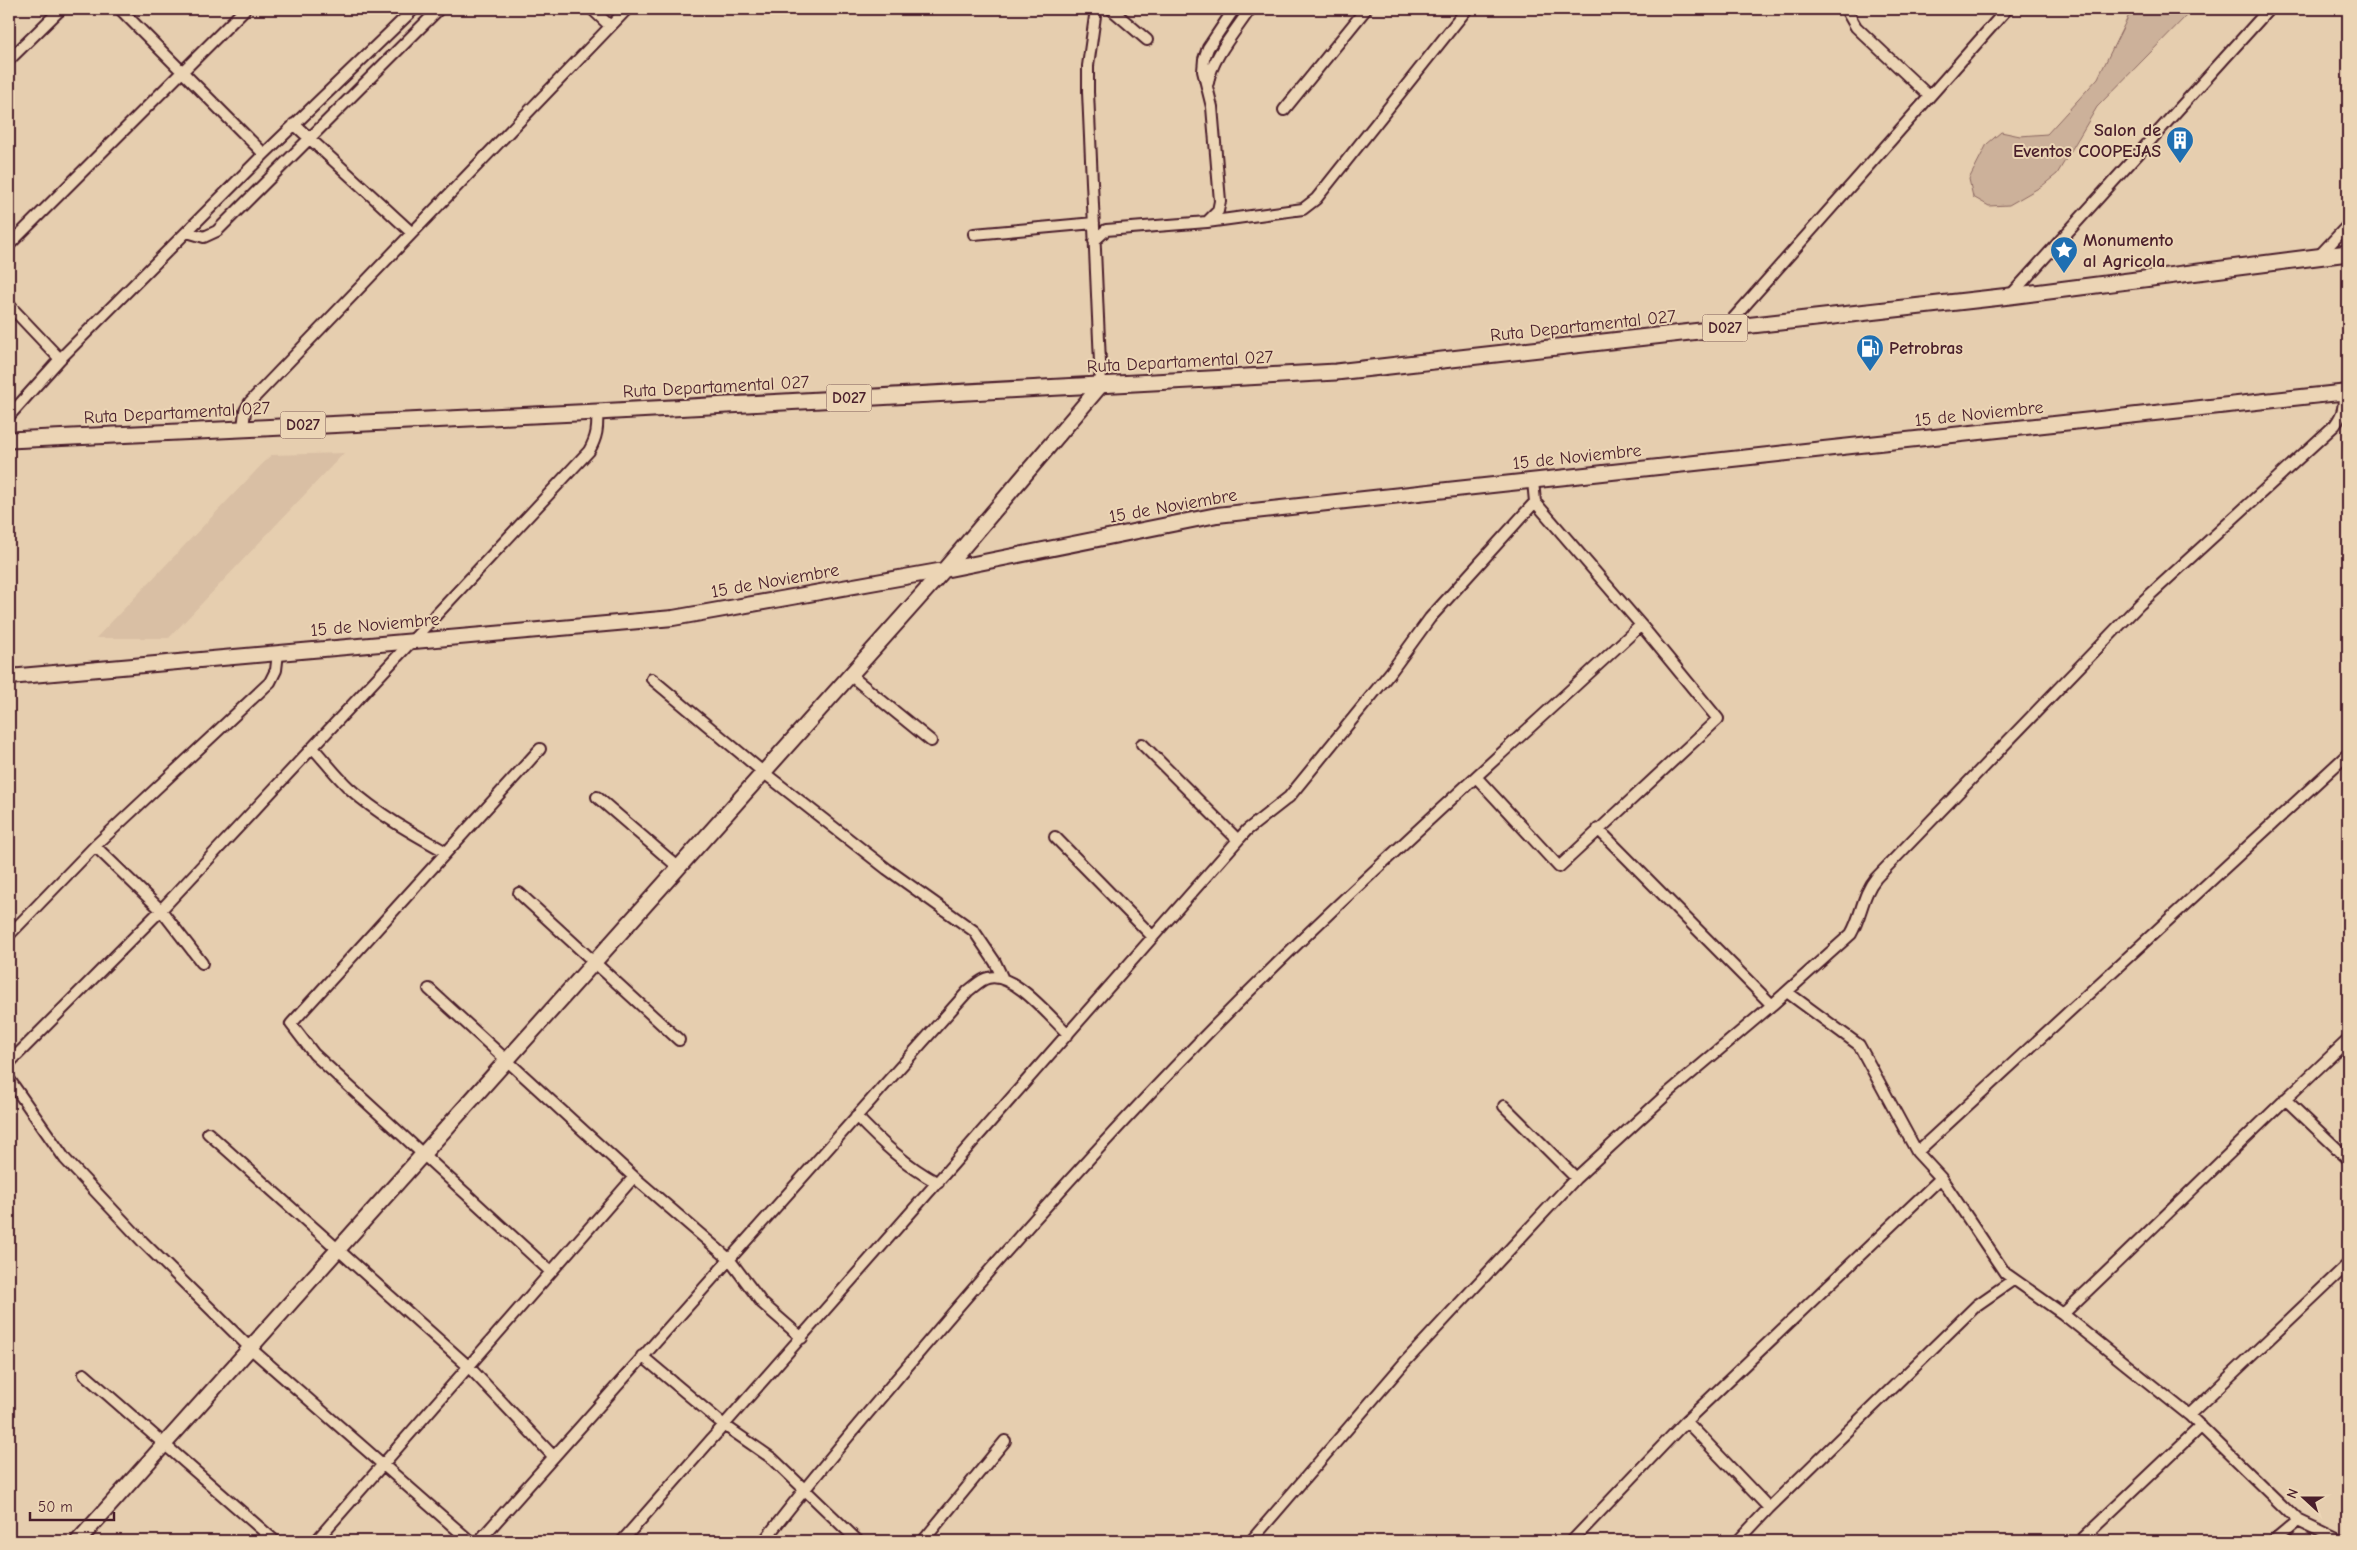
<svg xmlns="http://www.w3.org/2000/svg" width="2357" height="1550" font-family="'Comic Neue',sans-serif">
	<rect width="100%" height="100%" fill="#e6ceaf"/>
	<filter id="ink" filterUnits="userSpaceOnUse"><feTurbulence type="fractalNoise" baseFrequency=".02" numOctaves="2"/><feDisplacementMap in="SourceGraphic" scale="10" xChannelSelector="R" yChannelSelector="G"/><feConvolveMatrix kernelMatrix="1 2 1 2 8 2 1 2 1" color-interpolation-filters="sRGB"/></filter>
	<g filter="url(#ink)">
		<path fill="#d9bfa4" d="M344,453L169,638H96L271,455Z"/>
		<path fill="#ccb19a" stroke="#8b6862" d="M2132,9H2193L2097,107L2057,174L2042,186L2009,205L1989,206L1973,197L1969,179L1987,144L2001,132L2020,136L2047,134L2098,78Z"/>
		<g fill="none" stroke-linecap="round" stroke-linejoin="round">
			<g stroke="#4a1f2b" stroke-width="14">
				<path id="street" d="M120,9L264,154
					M592,9L610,26
					M1096,9L1088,66V92L1101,385
					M1111,9L1147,40
					M1850,9L1848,13L1856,27L1928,95
					M9,60L61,9
					M1208,83C1211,59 1237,29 1250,9
					M1284,110L1366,9
					M294,124L412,233
					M1207,222L1303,209L1316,199L1467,9
					M187,232L204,237L217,231L439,9
					M974,234L1094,223
					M1094,241L1106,230L1207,222L1218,211L1220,201L1212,107L1203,71L1204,59L1208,48L1234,9
					M9,245L245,9
					M2318,257L2348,225
					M2010,296L2269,9
					M9,305L60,359
					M1724,329L2007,9
					M9,416L60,359L264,154L414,9
					M243,428L245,411L250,402L627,9
					M1535,502L1641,625
					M850,675L931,741
					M652,679L763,772L887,869L974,931L995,962L1002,977
					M1142,744L1238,840
					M313,748C325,761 336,776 349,788C379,815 412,833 446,852
					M540,749L291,1024L314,1054L550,1271
					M597,797L678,867
					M1055,837L1153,937
					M95,846L161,910L202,963
					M519,893L679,1040
					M9,935L95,846L270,682L276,670L278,653
					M429,989L634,1177L729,1259L762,1303L802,1338
					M1787,992L1859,1045L1917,1152L1941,1178L2005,1273L2063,1314L2189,1415L2298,1521
					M1772,1005L1851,934C1862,915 1862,895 1876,878L2140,604L2335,425C2343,414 2345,406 2343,393
					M9,1063L161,910L589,451C597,437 598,428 597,412
					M9,1079L65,1159L143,1242L249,1347L470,1541
					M2285,1099L2348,1159
					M1504,1106L1576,1178
					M856,1116C881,1142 906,1166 938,1183
					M208,1133L468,1366L553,1456
					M1917,1152L2348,754
					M2063,1314C2159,1223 2252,1130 2348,1040
					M642,1356L724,1425L773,1459L858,1541
					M84,1374L275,1541
					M2189,1415L2348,1264
					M1686,1421L1769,1508
					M316,1541L634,1177
					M479,1541L968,991C974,987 981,979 988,978C1013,971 1051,1018 1068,1034
					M622,1541L1238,840L1247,830L1289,797L1390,673L1430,618L1535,502L1533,481
					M764,1541C814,1475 868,1413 922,1349C1039,1211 1160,1077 1290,951C1404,840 1524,734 1641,625L1718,719L1559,867L1477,778
					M923,1541L1005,1441
					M1251,1541L1405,1362L1576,1178L1668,1093L1772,1005L1598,829
					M1572,1541L1686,1421L1941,1178
					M1738,1541L1769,1508L1977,1305L2013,1280
					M2080,1541L2201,1426
					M2274,1541L2298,1521L2340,1541"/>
			</g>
			<g stroke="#4a1f2b" stroke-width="18">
				<path id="secondary" d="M9,677L673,618L944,570L1217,515L2348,392
					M78,1541L944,570L1101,385"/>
			</g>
			<g stroke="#4a1f2b" stroke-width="19">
				<path id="primary" d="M9,440L597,412L1336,372L2010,296L2348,253"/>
			</g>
			<use href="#street" stroke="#ecd5b5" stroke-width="10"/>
			<use href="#secondary" stroke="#ecd5b5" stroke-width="14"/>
			<use href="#primary" stroke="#ecd5b5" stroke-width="15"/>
		</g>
	</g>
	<defs>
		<g id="building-pin" transform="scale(1.4375)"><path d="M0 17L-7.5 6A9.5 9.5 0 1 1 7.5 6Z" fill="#1f6fb2" stroke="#ecd5b5"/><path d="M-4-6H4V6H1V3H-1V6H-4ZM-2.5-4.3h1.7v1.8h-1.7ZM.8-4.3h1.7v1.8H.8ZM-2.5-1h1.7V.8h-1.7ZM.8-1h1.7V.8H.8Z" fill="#fff"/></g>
		<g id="sight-pin" transform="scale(1.4375)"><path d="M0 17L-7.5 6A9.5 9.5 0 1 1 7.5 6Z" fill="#1f6fb2" stroke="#ecd5b5"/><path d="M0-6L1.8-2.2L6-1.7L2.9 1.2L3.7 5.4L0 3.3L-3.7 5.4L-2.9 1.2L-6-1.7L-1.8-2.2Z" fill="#fff"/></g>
		<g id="fuel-pin" transform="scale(1.4375)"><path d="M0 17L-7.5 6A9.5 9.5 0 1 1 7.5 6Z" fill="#1f6fb2" stroke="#ecd5b5"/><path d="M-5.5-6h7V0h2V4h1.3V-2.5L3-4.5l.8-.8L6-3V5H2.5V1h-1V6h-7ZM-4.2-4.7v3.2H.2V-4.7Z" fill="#fff"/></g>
	</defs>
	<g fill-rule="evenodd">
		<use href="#building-pin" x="2180" y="140"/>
		<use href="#sight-pin" x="2064" y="250"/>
		<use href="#fuel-pin" x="1870" y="348"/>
	</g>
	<g text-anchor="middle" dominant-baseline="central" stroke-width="4" stroke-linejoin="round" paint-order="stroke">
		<g fill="#ecd5b5" stroke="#7b5654" stroke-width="1">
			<rect x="1702.5" y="314.5" width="45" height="27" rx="4"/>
			<rect x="826.5" y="384.5" width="45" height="27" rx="4"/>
			<rect x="280.5" y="411.5" width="45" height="27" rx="4"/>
		</g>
		<g font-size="16" font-weight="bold" fill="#4a1f2b">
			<text x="1725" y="328">D027</text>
			<text x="849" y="398">D027</text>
			<text x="303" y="425">D027</text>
		</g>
		<g font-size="18" font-weight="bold" fill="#4a1f2b" stroke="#ecd5b5" text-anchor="start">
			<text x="2161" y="130" text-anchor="end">Salon de<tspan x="2161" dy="21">Eventos COOPEJAS</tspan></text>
			<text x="2083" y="240">Monumento<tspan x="2083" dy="21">al Agricola</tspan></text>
			<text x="1889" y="348">Petrobras</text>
		</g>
		<g font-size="18" fill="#4a1f2b" stroke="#ecd5b5">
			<text transform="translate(1583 326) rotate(-6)">Ruta Departamental 027</text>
			<text transform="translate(1180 362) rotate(-3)">Ruta Departamental 027</text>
			<text transform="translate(716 387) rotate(-3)">Ruta Departamental 027</text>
			<text transform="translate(177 413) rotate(-3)">Ruta Departamental 027</text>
			<text transform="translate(1979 414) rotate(-6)">15 de Noviembre</text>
			<text transform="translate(1577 457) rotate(-6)">15 de Noviembre</text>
			<text transform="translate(1173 506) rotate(-10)">15 de Noviembre</text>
			<text transform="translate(775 581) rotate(-10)">15 de Noviembre</text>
			<text transform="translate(375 625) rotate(-5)">15 de Noviembre</text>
		</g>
	</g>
	<rect width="2357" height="1550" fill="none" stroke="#ecd5b5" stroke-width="30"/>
	<rect x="15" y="15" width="2327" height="1520" fill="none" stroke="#4a1f2b" stroke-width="2" filter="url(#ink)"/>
	<g transform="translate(2304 1498) rotate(291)" stroke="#ecd5b5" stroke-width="4" paint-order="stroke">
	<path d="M0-4L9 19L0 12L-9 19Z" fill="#4a1f2b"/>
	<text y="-8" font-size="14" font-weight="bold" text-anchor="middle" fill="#4a1f2b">N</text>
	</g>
	<path d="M30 1512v8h84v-8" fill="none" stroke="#4a1f2b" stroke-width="2.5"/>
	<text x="38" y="1512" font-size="15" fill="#4a1f2b" stroke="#ecd5b5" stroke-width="4" paint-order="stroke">50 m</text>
</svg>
